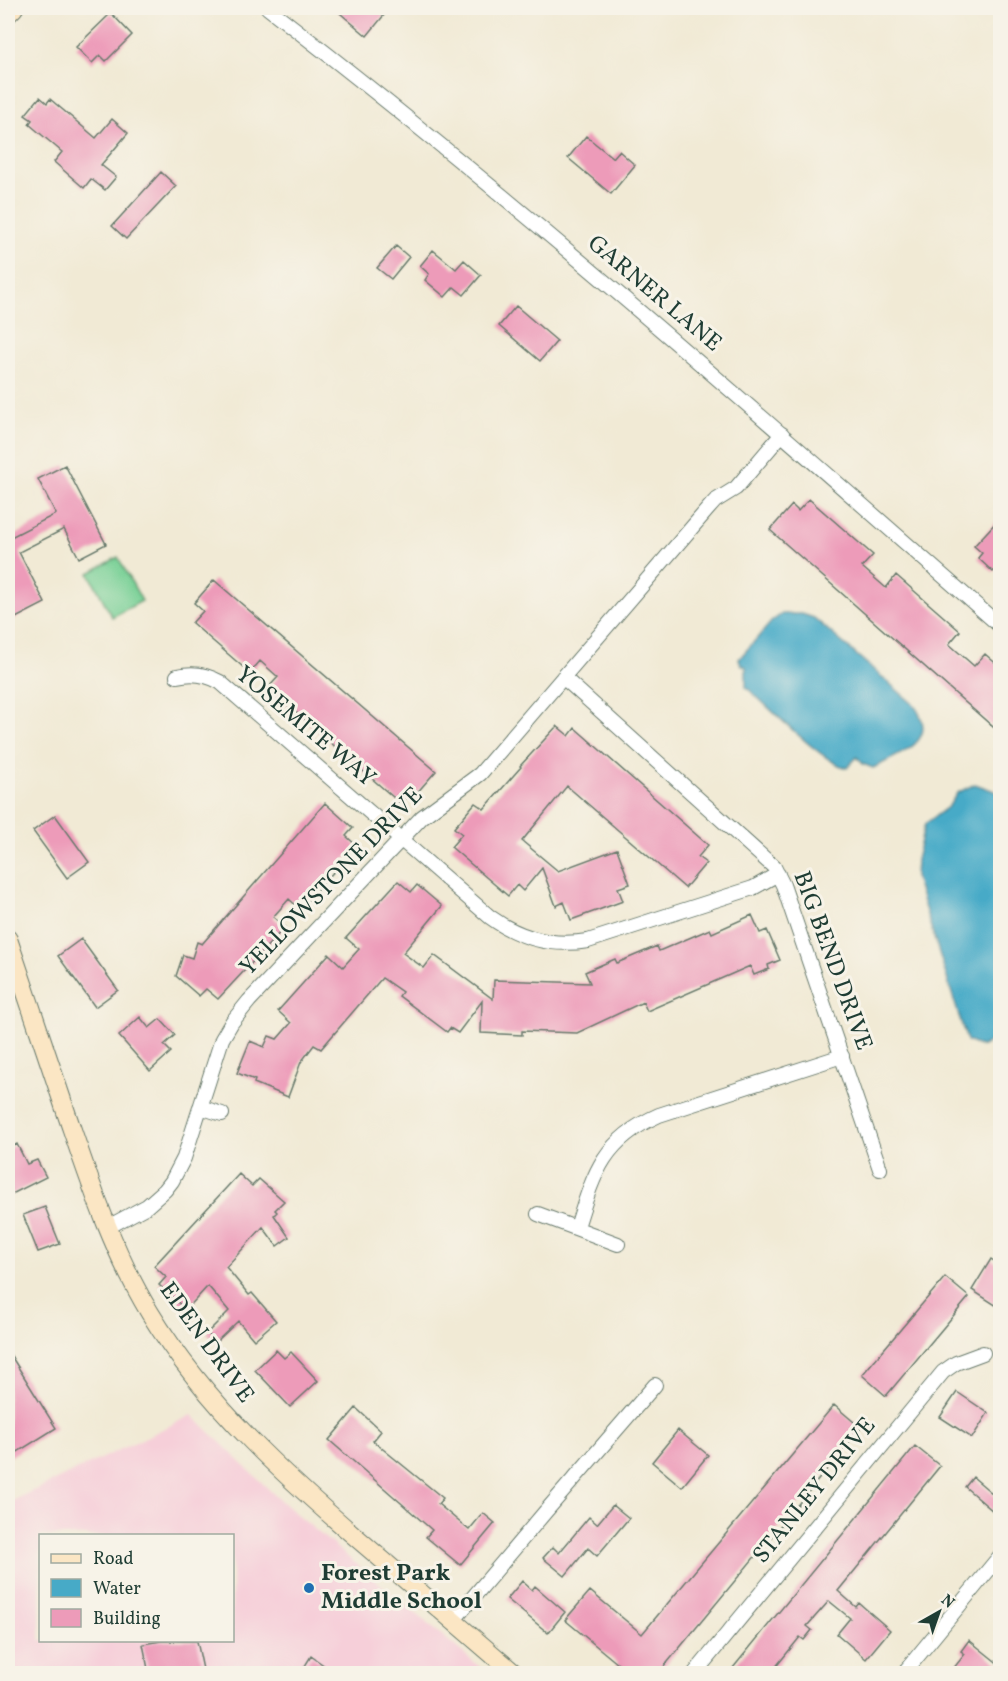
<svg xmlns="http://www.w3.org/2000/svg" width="1008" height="1681" font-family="Vollkorn,serif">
	<rect width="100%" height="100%" fill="#f7f3e8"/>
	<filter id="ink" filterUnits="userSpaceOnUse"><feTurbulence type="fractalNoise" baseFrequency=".0167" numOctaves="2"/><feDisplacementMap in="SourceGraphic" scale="12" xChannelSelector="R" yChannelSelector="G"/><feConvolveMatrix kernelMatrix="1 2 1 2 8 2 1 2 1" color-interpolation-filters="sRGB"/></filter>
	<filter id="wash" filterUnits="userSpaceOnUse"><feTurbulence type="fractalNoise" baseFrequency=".008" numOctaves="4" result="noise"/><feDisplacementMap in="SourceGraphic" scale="24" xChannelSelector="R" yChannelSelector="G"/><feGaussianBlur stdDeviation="1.35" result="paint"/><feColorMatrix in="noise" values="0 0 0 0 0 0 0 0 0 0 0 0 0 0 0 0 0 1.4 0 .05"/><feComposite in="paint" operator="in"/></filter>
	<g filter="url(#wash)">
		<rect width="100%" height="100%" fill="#f1ead5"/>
		<path fill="#f6cfd9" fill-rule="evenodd" d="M192,1415L283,1503L487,1673L8,1674V1503ZM40,1536H232V1640H40Z"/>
		<path fill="#79d096" stroke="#4c8665" stroke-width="1.5" d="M118,557L142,601L112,617L89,573Z"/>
		<path fill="#47aac7" stroke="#33747e" stroke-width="1.5" d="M782,614H802L814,618L912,703C943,740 902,753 873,768L863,764L857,757L847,768C823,763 767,705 746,687V667L741,664L739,659L772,621Z
			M975,784L1000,793V1035L981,1047L967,1041L915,877L916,860L925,824L949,806L957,793Z"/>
		<g id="blocks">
			<path fill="#ed9bb9" d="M334,8H377L385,14L367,36Z
				M111,13L132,35L106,61L100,55L92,63L76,47Z
				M40,97L47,103L50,99L96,138L112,119L128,133L101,165L116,177L105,190L91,179L84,188L54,162L62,152L29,124L32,120L25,115Z
				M586,136L613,158L619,151L635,165L611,194L568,158Z
				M161,172L176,186L126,239L112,226Z
				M396,246L409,257L391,279L377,268Z
				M433,250L456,269L464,260L481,275L464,295L454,287L445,297L425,280L429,274L420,266Z
				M516,306L557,341L540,361L499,326Z
				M65,465L106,544L79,558L64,529L19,552L45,603L8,622V531L11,537L56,514L38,479Z
				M809,499L873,555L862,567L886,588L896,575L960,631L949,644L974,666L985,654L1000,667V733L770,530L792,505L798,511Z
				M1000,518V564L993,572L978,558L982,553L974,546Z
				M214,580L436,771L415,795L411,792L401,804L268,688L278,677L260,661L250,673L192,623L203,611L194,603Z
				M557,726L569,736L575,728L708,845L698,857L706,863L685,888L567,786L522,841L558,871L617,849L630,884L618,888L623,901L571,920L564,902L556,906L542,868L523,891L517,885L508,896L451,847L462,834L454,828L475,803L484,809L521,767L520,766Z
				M325,803L353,828L346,836L357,846L300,909L289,899L273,917L285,927L218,999L206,989L199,996L176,976L183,955L192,958L197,942L202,944Z
				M55,815L89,862L67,878L33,831Z
				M398,881L411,892L417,885L442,906L403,953L424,968L434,955L493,999L494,980L590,983L585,972L615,959L617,963L657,946L659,951L710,929L712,933L752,915L760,933L767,930L780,960L768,965L769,969L754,975L750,966L647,1011L643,1002L577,1033L522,1031V1035L481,1033L482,1001L458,1033L450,1028L447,1032L399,996L402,992L382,978L321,1049L314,1045L301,1062L288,1097L254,1083L255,1080L237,1073L250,1041L264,1047L269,1036L277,1039L291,1023L278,1011L329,954L343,967L359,949L346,938Z
				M81,939L118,990L95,1007L58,956Z
				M140,1017L149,1028L160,1019L175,1035L164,1045L171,1052L150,1071L119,1036Z
				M17,1144L27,1164L37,1160L46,1177L8,1196V1149Z
				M239,1174L252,1186L259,1179L284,1201L275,1210L277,1212L274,1215L289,1237L277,1246L263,1227L226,1267L249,1295L252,1293L276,1321L254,1340L238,1321L216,1342L207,1333L229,1311L208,1286L186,1310L159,1285L166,1277L154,1266Z
				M45,1207L60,1244L38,1252L23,1215Z
				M991,1259L1000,1265V1308L972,1290Z
				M945,1277L969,1297L886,1396L862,1375Z
				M276,1350L284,1358L291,1352L318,1381L290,1407L255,1370Z
				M8,1351L56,1428L8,1458Z
				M957,1392L988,1413L972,1438L940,1417Z
				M834,1405L861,1428L658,1674H610L618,1664L565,1620L590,1591L642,1634Z
				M356,1408L381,1431L373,1441L443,1498L438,1504L469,1530L483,1513L495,1523L460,1565L426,1537L432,1530L329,1440Z
				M678,1430L708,1455L682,1487L652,1462Z
				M915,1446L940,1466L838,1591L856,1607L859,1603L890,1630L866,1659L837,1634L850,1618L829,1601L807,1626L812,1630L804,1640L800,1637L770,1674H728Z
				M973,1477L1000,1500V1517L965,1487Z
				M613,1505L629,1518L597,1556L588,1548L565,1576L543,1558L553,1547L559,1553L589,1517L597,1524Z
				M522,1581L532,1590L535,1586L565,1612L548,1633L507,1599Z
				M969,1640L1000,1665V1674H949L965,1654L961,1651Z
				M161,1641H197L204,1674H149L143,1644Z
				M311,1656L336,1674H300Z"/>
		</g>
	</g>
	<g filter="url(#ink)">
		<use href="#blocks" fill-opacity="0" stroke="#687a6c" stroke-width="1.5"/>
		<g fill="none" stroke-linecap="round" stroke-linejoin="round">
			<g stroke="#687a6c" stroke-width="16">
				<path id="street" d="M268,8C521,203 760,415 1000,626
					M177,676C193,672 206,674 220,682L490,917C519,938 552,947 588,941L753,888L778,874
					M563,677L774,867L783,885L880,1169
					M200,1107L222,1114
					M538,1214L618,1244
					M108,1227L147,1206L165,1190L172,1181L184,1158L222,1039L232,1022L249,1001L422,817L480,774L707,510L715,501L736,488L782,434
					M577,1227C594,1173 603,1140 659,1115L842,1056
					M453,1621L546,1511L655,1385
					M694,1674L943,1372L956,1363L983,1353
					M903,1674L1000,1556"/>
			</g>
			<g stroke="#687a6c" stroke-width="20">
				<path id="secondary" d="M8,14L14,8
					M8,939C28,999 48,1058 68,1118C91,1185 113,1252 150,1313C207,1407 289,1480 372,1551C419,1592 467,1633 515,1674"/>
			</g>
			<use href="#street" stroke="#fff" stroke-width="14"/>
			<use href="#secondary" stroke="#fbe6c4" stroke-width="18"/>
		</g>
	</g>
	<circle fill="#1f6fb2" stroke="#f7f3e8" stroke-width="2" cx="309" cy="1588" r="6"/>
	<g text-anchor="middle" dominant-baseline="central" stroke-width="6" stroke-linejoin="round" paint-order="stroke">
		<g font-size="24" fill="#1f3d34" stroke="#f7f3e8">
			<text transform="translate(654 294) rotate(40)">GARNER LANE</text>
			<text transform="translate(305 727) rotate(40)">YOSEMITE WAY</text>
			<text transform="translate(332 882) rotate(-46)">YELLOWSTONE DRIVE</text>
			<text transform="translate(832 961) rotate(70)">BIG BEND DRIVE</text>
			<text transform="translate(206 1343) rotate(54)">EDEN DRIVE</text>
			<text transform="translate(815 1491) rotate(-51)">STANLEY DRIVE</text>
		</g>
		<g font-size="24" font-weight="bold" fill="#1f3d34" stroke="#f7f3e8" text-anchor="start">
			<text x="321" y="1574">Forest Park<tspan x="321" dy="28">Middle School</tspan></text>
		</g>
	</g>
	<rect width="1008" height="1681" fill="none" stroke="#f7f3e8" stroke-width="30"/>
	<rect x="39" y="1534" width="195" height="108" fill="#f7f3e8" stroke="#a1aaa0" stroke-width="1.5"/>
	<rect x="51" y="1554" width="30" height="9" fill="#fbe6c4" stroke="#a1aaa0" stroke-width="1.5"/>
	<text x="93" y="1564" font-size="18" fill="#1f3d34">Road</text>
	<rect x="51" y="1579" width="30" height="18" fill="#47aac7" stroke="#a1aaa0" stroke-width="1.5"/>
	<text x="93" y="1594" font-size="18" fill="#1f3d34">Water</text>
	<rect x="51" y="1609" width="30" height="18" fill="#ed9bb9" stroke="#a1aaa0" stroke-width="1.5"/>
	<text x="93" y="1624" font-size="18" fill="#1f3d34">Building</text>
	<g transform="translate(939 1612) rotate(40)" stroke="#f7f3e8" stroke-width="4.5" paint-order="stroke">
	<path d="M0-4.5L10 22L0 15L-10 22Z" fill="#1f3d34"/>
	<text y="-9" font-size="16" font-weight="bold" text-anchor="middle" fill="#1f3d34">N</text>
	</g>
</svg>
